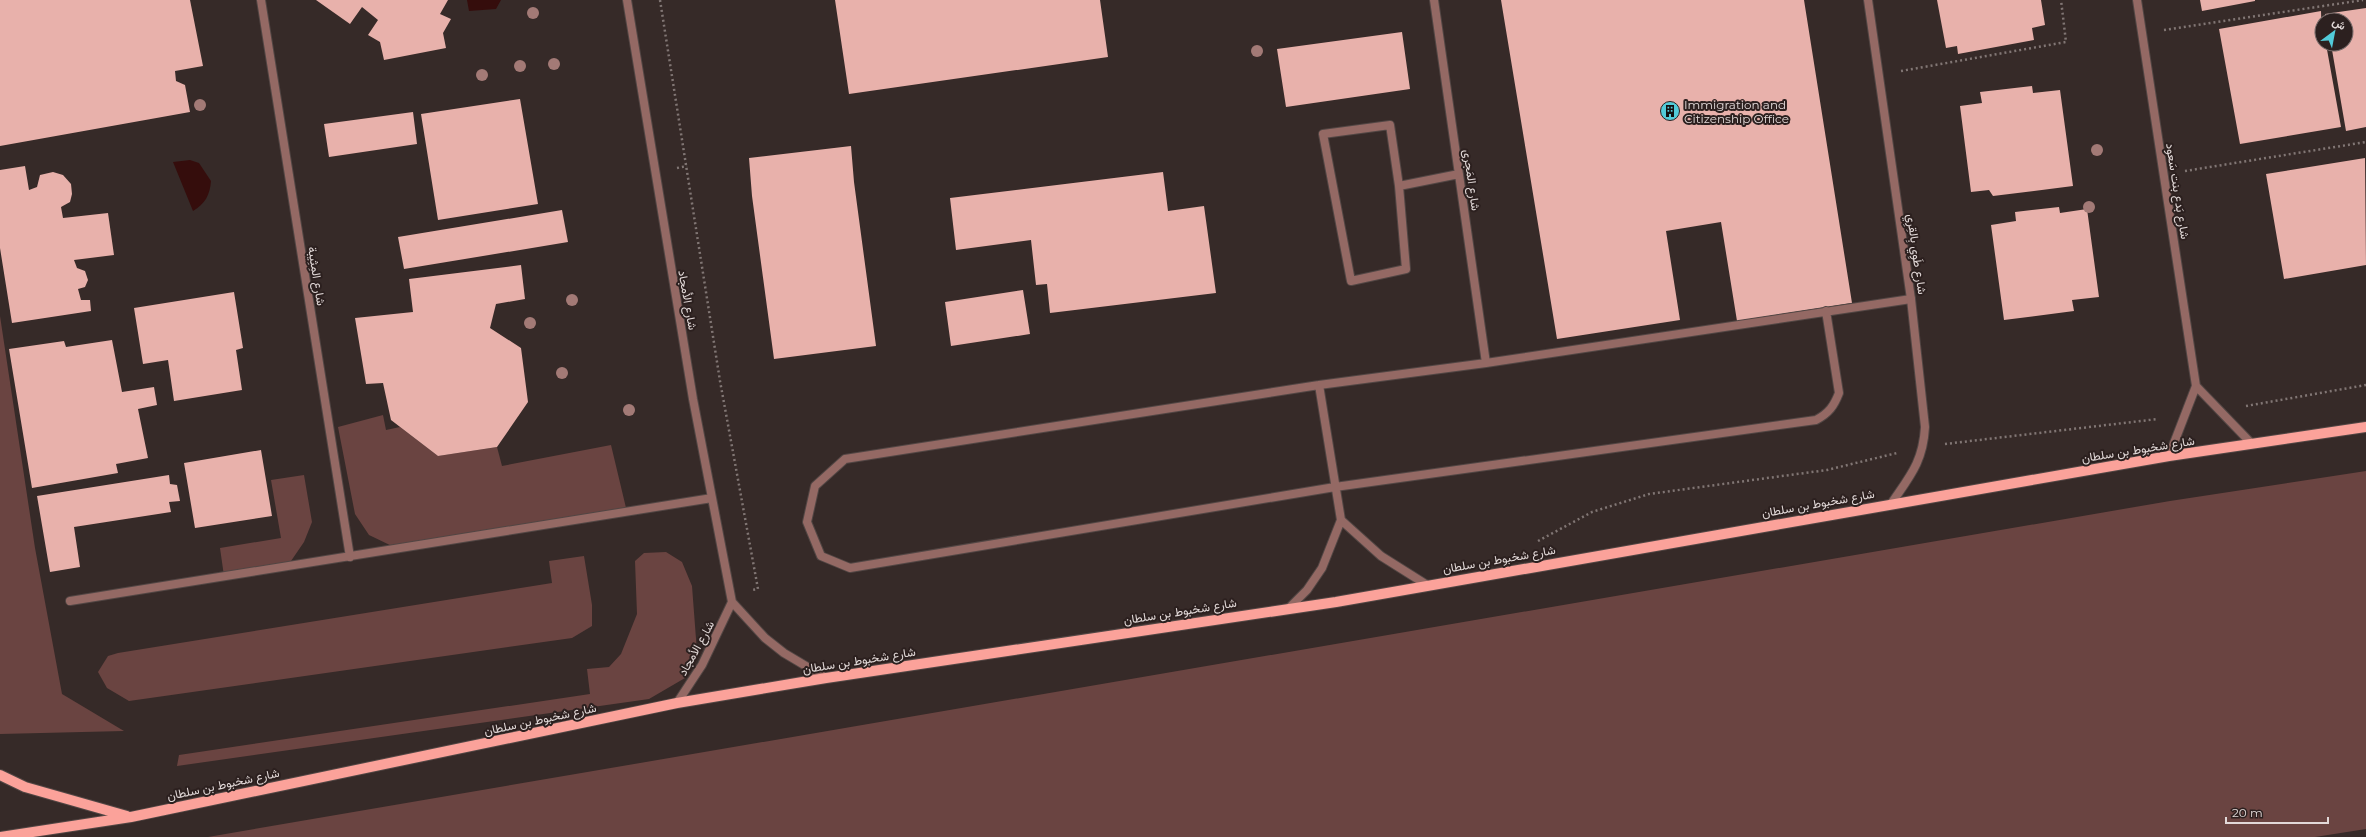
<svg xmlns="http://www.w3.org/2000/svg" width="2366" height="837" font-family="Montserrat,Vazirmatn,sans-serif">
	<rect width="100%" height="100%" fill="#362a28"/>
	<path fill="#6a4441" d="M0,316L35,548L62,694L124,731L0,734Z
		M383,415L386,430L400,427L438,456L497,447L502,466L611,445L627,512L394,547L369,535L355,514L338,427Z
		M2366,471V829L2315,837H208L2170,501Z
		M304,475L312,522L304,542L291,561L269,568L224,576L220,548L281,538L271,480Z
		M666,552L682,562L692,586L697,652L685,678L649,699L177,766L179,755L590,694L587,669L609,667L621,654L637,614L635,561L644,553Z
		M584,556L592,605V626L572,638L129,701L107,688L98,672L108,656L118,653L552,583L549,561Z"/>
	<path fill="#350d0c" d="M467,0H501L496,9L469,11Z
		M190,160L199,163L211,181C210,195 205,204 193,211L173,162Z"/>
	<path fill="#e8b1ab" d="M0,0H190L203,66L175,71L176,81L185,85L190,112L0,146Z
		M316,0H448L440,14L451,19L443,33L446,48L384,60L380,42L368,35L378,20L362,7L350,24Z
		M835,0H1100L1108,57L849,94Z
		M1501,0H1804L1852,303L1737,321L1721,222L1666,231L1680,320L1557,339Z
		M1937,0H2041L2045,25L2032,28L2034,40L1958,54L1957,46L1946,48Z
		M2200,0H2255V1L2202,11Z
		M2366,8V127L2346,131L2331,44H2346V20H2326L2325,14Z
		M2321,11L2322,44H2326L2341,127L2240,144L2219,29Z
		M1402,32L1410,89L1286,107L1277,49Z
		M2032,86L2033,93L2060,90L2073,186L1993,196L1989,190L1971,192L1960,106L1982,103L1980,92Z
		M520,99L538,204L438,220L421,114Z
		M413,112L417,144L329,157L324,124Z
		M851,146L854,182L876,346L774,359L752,196L749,158Z
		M2365,158L2366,265L2284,279L2266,174Z
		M25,166L29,190L37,187L40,175L53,172L63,175L71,184L72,194L70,202L61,207L63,218L108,213L114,255L74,260L77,268L85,271L88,280L85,287L78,289L81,300H90L91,311L12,323L0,248V170Z
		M1163,172L1168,211L1204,206L1216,293L1050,313L1047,284L1036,285L1031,240L956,250L950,198Z
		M2059,207L2060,213L2087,209L2099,297L2072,300L2074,311L2004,320L1991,225L2016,221L2015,212Z
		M562,210L568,242L404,269L398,237Z
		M521,265L525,299L496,304L490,328L521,348L528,402L497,447L438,456L391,420L383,383L366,384L355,318L413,312L409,279Z
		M1023,290L1030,334L951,346L945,302Z
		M234,292L243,348L236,350L242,390L174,401L168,360L143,364L134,308Z
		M112,340L122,392L154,387L157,405L138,409L148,458L116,464L118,473L32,488L9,349L64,341L66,347Z
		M261,450L272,516L195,528L184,463Z
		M169,475L170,484L177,485L180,501L169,502L171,512L74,527L80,567L50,572L37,496Z"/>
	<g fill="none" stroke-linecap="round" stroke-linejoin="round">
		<g stroke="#524644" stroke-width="10">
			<path id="lane" d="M1434,0L1486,363
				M1399,186L1406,269L1351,281L1323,134L1390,125L1399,186L1459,174
				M1826,311L1839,393C1834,406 1829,413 1816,420L1335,487L850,568L821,556L807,522L815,486L845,459L1319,385L1486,363L1911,299
				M1341,520L1381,556L1427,585
				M1289,608L1307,590L1322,568L1341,520L1319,385"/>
		</g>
		<g stroke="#524644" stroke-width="10">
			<path id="street" d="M261,0L350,557
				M627,0L693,399L732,602L765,638L784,653L826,678
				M1868,0L1911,299L1925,427C1923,462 1910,476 1891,504
				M2137,0L2196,386L2169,456
				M2196,386L2251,443
				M70,601L712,498
				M677,703L702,665L732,602"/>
		</g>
		<g stroke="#524644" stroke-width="12">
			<path id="primary" d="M0,775L25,787L127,816
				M0,837L131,817L677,703L826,678L1336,602L2169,456L2366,427"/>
		</g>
		<path stroke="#817674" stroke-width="2.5" stroke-dasharray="2 3" stroke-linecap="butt" d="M660,0L720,381L758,589L751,590
			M2164,30L2363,0
			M1901,71L2066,42L2061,0
			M677,168L687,166
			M2185,171L2366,142
			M2246,406L2366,385
			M1945,444L2158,419
			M1538,541L1592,512L1649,494L1827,470L1897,453"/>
		<use href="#lane" stroke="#946964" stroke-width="8"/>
		<use href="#street" stroke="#946964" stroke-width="8"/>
		<use href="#primary" stroke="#fba29a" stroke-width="10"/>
	</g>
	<g fill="#a37a76">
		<circle cx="533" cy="13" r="6"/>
		<circle cx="1257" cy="51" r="6"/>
		<circle cx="554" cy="64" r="6"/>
		<circle cx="520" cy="66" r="6"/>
		<circle cx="482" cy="75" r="6"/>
		<circle cx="200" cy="105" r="6"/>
		<circle cx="2097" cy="150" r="6"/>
		<circle cx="2089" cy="207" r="6"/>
		<circle cx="572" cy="300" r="6"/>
		<circle cx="530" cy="323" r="6"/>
		<circle cx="562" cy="373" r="6"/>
		<circle cx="629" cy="410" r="6"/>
	</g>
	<defs>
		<g id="building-disc" transform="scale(1)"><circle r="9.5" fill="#52cbd9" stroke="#2c201f"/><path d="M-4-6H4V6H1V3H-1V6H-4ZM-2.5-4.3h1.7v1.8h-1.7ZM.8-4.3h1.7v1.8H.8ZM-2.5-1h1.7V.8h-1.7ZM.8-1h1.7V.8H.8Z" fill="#111"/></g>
	</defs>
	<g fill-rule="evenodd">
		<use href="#building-disc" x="1670" y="111"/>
	</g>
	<g text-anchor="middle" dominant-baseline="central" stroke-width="4" stroke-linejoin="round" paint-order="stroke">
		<g font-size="12" fill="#e2d9d8" stroke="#2c201f" text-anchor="start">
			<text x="1684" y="104">Immigration and<tspan x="1684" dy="14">Citizenship Office</tspan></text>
		</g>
		<g font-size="12" fill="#e2d9d8" stroke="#2c201f">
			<text transform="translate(1472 180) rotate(82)">شارع المَجرى</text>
			<text transform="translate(2178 191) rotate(81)">شارع بَدع بنت سَعود</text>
			<text transform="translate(1917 254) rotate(82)">شارع طَوِي بِالقِرِي</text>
			<text transform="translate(317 276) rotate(81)">شارع المِثِيبة</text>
			<text transform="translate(688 300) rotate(80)">شارع الأمجاد</text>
			<text transform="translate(2138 449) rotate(-9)">شارع شخبوط بن سلطان</text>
			<text transform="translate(1818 503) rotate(-10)">شارع شخبوط بن سلطان</text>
			<text transform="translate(1499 559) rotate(-10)">شارع شخبوط بن سلطان</text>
			<text transform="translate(1180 611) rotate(-9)">شارع شخبوط بن سلطان</text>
			<text transform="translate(696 648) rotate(-61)">شارع الأمجاد</text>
			<text transform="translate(859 660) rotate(-9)">شارع شخبوط بن سلطان</text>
			<text transform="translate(540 719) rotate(-12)">شارع شخبوط بن سلطان</text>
			<text transform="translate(223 784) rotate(-12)">شارع شخبوط بن سلطان</text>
		</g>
	</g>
	<g transform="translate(2334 32) rotate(32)"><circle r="19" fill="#2c201f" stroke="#756a69"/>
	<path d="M0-3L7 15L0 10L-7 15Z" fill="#52cbd9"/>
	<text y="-6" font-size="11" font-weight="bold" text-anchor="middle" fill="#e2d9d8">ش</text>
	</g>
	<path d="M2226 817v6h102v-6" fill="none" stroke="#e2d9d8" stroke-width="2"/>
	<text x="2232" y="817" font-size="12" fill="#e2d9d8" stroke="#2c201f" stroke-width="3" paint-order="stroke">20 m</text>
</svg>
